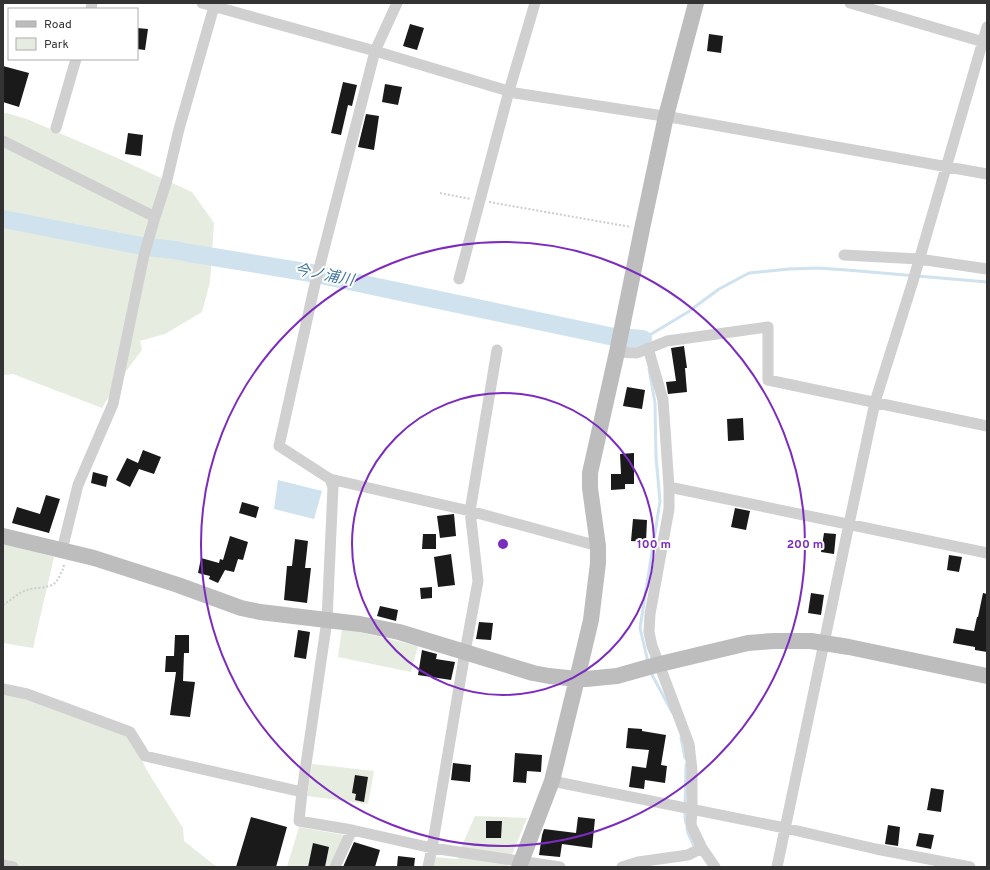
<svg xmlns="http://www.w3.org/2000/svg" width="990" height="870" font-family="Overpass,'Noto Sans JP',sans-serif">
	<rect width="100%" height="100%" fill="#fff"/>
	<path fill="#e6ecdf" d="M6,113L27,119L115,157L192,192L214,223L210,282L202,312L165,334L140,341L142,350L117,383L102,408L13,374L3,375V114Z
		M3,543L54,557L33,648L3,643Z
		M342,628L418,646L411,672L338,657Z
		M3,689L130,732L146,769L183,828L184,841L213,864L219,867H19L3,861Z
		M312,764L374,771L368,804L307,796Z
		M475,816L527,818L507,867H432L433,857L458,859L460,850Z
		M299,827L344,835L330,867H287Z"/>
	<path fill="#cfe2ee" d="M278,480L322,491L314,519L274,509Z"/>
	<g fill="none" stroke-linecap="round" stroke-linejoin="round">
		<path stroke="#cfe2ee" stroke-width="3" d="M645,347L643,339L688,312L719,289L749,273L789,269L817,268L847,270L987,282
			M648,662L640,628L660,501L656,457L655,403L649,369
			M650,671L672,712
			M681,738L685,758
			M685,806L686,765
			M685,811V818L686,823
			M687,829L688,833L695,848"/>
		<path stroke="#cfe2ee" stroke-width="18" d="M3,219L147,247L175,250L189,253L311,273L614,337L643,339"/>
	</g>
	<path fill="#1a1a1a" d="M410,24L424,28L417,50L403,46Z
		M137,28L148,29L145,50L137,49Z
		M709,34L723,36L721,53L707,51Z
		M3,66L29,73L19,107L3,102Z
		M343,82L357,85L352,106L348,105L341,135L331,133Z
		M385,84L402,87L398,105L382,102Z
		M366,114L379,116L374,150L358,147Z
		M128,133L143,135L141,156L125,154Z
		M684,346L687,368H685L687,392L668,394L666,382L676,381L671,348Z
		M627,387L645,390L642,409L623,406Z
		M743,418L744,440L728,441L727,419Z
		M143,450L161,457L154,474L139,469L130,487L116,480L127,458L138,463Z
		M634,453V484H625V489L611,490V474H621L620,454Z
		M93,472L108,476L106,487L91,483Z
		M46,495L60,499L49,533L12,523L17,507L40,514Z
		M242,502L259,507L256,518L239,513Z
		M735,508L750,511L746,530L731,527Z
		M454,514L456,536L440,538L437,516Z
		M633,519L647,520L646,542L631,541Z
		M824,533L836,534L834,554L821,552Z
		M423,534H436V549H422Z
		M230,536L248,542L243,560L238,559L234,572L225,570L218,583L209,579L210,576L198,573L201,558L219,563L220,559L223,560Z
		M295,539L308,541L305,568H311L307,603L284,600L287,566H292Z
		M451,554L455,585L438,587L434,557Z
		M949,555L962,557L959,572L947,570Z
		M432,587V598L421,599L420,588Z
		M811,593L824,595L821,615L808,613Z
		M983,593L987,594V629L986,637H987V652L975,650V647L953,643L956,628L974,631L977,617H978Z
		M380,606L398,610L396,621L377,616Z
		M479,622L493,623L491,640L476,639Z
		M298,630L310,632L306,659L294,657Z
		M175,635H189V653H184L183,681L195,682L190,717L170,715L176,672H165L166,656H174Z
		M422,650L437,654L436,659L455,662L451,680L418,675Z
		M628,728L642,729V731L666,735L661,765L667,766L665,783L645,780L644,789L629,787L632,766L646,768L649,750L626,748Z
		M515,753L542,755L541,772L527,771L526,783L513,782Z
		M453,763L471,765L470,782L451,780Z
		M355,775L368,777L364,802L355,800L356,794L352,793Z
		M931,788L944,790L941,812L927,810Z
		M251,817L287,827L276,867H236Z
		M578,817L595,819L592,848L562,844L560,857L539,855L542,835L544,829L576,833Z
		M486,821H502L501,838H486Z
		M888,825L900,827L898,846L885,844Z
		M919,833L934,835L931,849L916,846Z
		M354,842L380,850L375,867H343Z
		M313,843L329,847L325,867H308Z
		M398,856L415,858L414,867H397Z"/>
	<g fill="none" stroke-linecap="round" stroke-linejoin="round">
		<path stroke="#cdcdcd" stroke-width="2" stroke-dasharray="2 2" stroke-linecap="butt" d="M440,193L471,199
			M489,202L631,227
			M3,605C10,601 17,594 24,591C37,585 54,592 60,575C62,571 64,568 64,563"/>
		<path stroke="#d0d0d0" stroke-width="11" d="M202,3L375,51L515,93L670,117L987,174
			M397,3L375,51L315,284L279,446L330,479L333,487L327,620L302,792L299,821L352,830L432,848L560,867
			M850,3L987,43
			M91,9L92,3
			M56,128L76,59
			M3,141L155,217
			M844,255L919,259L987,269
			M459,279L509,91L535,3
			M648,348L663,400L669,487V509L650,614L649,632L652,646L659,664L689,744L692,770V809L691,825L702,848L715,867
			M617,352L637,353L667,341L768,327V380L987,426
			M330,479L470,511L598,546
			M669,487L987,553
			M62,550L78,485L113,404L144,255L155,217L167,180L179,129L215,3
			M3,689L27,694L130,732L145,756L302,792
			M552,781L785,828L876,849L970,867
			M3,865L13,867
			M335,867L352,830
			M428,867L432,848L465,652L478,581L470,511L497,350
			M622,867L638,862L688,855L702,848
			M777,867L849,524L875,402L913,281L987,27"/>
		<path stroke="#bdbdbd" stroke-width="16" d="M3,536L94,558L178,585L241,608L260,612L360,624L399,632L533,673L549,676L577,679H586L617,676L656,665L748,643L773,641H811L849,647L987,676
			M519,867L552,781L577,679L591,620L598,563V546L590,488V473L617,352L642,229L666,116L696,3"/>
	</g>
	<g fill="none" stroke="#7b2cbf" stroke-width="2">
		<circle cx="503" cy="544" r="151"/>
		<circle cx="503" cy="544" r="302"/>
	</g>
	<g text-anchor="middle" dominant-baseline="central" stroke-width="4" stroke-linejoin="round" paint-order="stroke">
		<g font-size="15" font-style="italic" fill="#3f7597" stroke="#fff">
			<text transform="translate(324 276) rotate(11)">今ノ浦川</text>
		</g>
	</g>
	<circle cx="503" cy="544" r="6" fill="#7b2cbf" stroke="#fff" stroke-width="2"/>
	<g font-size="12" text-anchor="middle" font-weight="bold" fill="#7b2cbf" stroke="#fff" stroke-width="4" stroke-linejoin="round" paint-order="stroke">
		<text x="654" y="548">100 m</text>
		<text x="805" y="548">200 m</text>
	</g>
	<rect width="990" height="870" fill="none" stroke="#333333" stroke-width="8"/>
	<rect x="8" y="8" width="130" height="52" fill="#ffffff" stroke="#adadad"/>
	<rect x="16" y="21" width="20" height="6" fill="#bdbdbd" stroke="#adadad"/>
	<text x="44" y="28" font-size="12" fill="#333333">Road</text>
	<rect x="16" y="38" width="20" height="12" fill="#e6ecdf" stroke="#adadad"/>
	<text x="44" y="48" font-size="12" fill="#333333">Park</text>
</svg>
